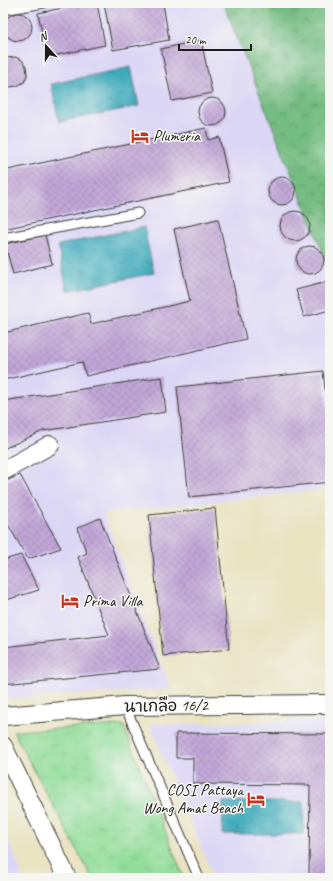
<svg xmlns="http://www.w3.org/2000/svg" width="333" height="881" font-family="Caveat,'Playpen Sans Thai',sans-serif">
	<defs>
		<pattern id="grass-tufts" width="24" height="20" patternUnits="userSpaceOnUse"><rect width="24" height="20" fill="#92dd9a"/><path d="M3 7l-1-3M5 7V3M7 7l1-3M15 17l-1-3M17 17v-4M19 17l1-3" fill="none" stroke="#7dbd84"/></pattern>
		<pattern id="forest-crowns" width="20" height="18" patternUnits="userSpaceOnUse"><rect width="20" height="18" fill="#75bc82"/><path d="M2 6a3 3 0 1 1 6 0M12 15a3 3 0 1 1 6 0" fill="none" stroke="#5f986a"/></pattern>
		<pattern id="water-ripples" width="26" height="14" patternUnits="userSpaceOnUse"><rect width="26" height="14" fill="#3caabb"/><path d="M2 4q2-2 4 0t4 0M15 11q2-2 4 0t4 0" fill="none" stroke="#328a97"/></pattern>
		<pattern id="building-cross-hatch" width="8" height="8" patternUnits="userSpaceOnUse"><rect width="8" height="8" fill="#c1a6d7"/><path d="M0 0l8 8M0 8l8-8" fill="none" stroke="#a58eb8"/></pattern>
	</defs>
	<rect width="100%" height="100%" fill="#f6f6f2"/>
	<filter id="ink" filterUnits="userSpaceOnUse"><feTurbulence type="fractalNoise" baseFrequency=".025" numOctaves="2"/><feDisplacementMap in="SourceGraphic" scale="8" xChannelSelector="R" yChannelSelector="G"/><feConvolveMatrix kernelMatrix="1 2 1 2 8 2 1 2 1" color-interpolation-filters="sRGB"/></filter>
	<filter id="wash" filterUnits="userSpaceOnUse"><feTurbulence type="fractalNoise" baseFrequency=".012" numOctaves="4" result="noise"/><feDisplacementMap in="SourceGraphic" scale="16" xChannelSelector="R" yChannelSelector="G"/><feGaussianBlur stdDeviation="0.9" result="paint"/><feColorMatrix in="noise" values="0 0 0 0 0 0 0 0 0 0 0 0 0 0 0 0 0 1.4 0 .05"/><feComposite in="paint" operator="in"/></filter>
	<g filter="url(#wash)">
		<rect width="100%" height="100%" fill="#e9e3c2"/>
		<path fill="#dcd6f6" d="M3,3H223L330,270V489L103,513L171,689L3,699Z
			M330,720V878H214L150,725Z
			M3,829L5,832L23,878H3Z"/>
		<path fill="url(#grass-tufts)" stroke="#577c5b" d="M123,725L184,878H92L13,731Z"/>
		<path fill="url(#forest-crowns)" stroke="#486c4f" d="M223,3H330V270Z"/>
		<path fill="url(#water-ripples)" stroke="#2c636c" d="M131,67L139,106L59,122L51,84Z
			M144,227L154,273L67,291L58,245Z
			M223,802H304V834H222Z"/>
		<g id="blocks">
			<path fill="url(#building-cross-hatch)" d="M88,3H97L105,45L47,57L38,13Z
				M104,3H163L169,40L113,50Z
				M4 27a14 14 0 1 1 28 0a14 14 0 1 1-28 0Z
				M201,40L212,93L172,101L161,49Z
				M15,57L22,60L26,66L27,75L24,82L17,86L10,87L3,85V60L7,58Z
				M198 112a14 14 0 1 1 28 0a14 14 0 1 1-28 0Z
				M206,128L208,140L219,137L229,182L3,229V171Z
				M268 191a14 14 0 1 1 28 0a14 14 0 1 1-28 0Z
				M280 226a15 15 0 1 1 30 0a15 15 0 1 1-30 0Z
				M218,219L246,339L86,376L82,362L3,380V333L88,313L91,324L190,301L174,229Z
				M45,235L52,264L13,274L5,244Z
				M296 260a14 14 0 1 1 28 0a14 14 0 1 1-28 0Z
				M330,281V310L304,317L296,290Z
				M323,371L330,432V482L189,497L177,387Z
				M162,377L166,412L43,431L3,449V401Z
				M20,475L61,548L28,559L3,516V482Z
				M215,508L229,649L163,656L149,515Z
				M100,518L160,669L3,684V647L109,635L78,557L87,553L77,528Z
				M21,555L39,590L3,601V560Z
				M176,733L330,734V878H309L310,785L193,784V758H176Z"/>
		</g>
	</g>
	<g filter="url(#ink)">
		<use href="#blocks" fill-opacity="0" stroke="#3b3a35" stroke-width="1"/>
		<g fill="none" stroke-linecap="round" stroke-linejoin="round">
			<g stroke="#3b3a35" stroke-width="11">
				<path id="lane" d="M3,10L44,3
					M3,238L138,213
					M125,706L199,878"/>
			</g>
			<g stroke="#3b3a35" stroke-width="20">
				<path id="street" d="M3,471L50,445
					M3,716L125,706L330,704
					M3,746L67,878"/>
			</g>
			<use href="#lane" stroke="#fff" stroke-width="9"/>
			<use href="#street" stroke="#fff" stroke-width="18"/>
		</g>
	</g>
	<defs>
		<g id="hotel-bare" transform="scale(1.38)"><path d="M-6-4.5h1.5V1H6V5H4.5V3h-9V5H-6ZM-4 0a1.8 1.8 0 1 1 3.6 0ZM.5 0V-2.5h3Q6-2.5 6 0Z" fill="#c8321e" stroke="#f6f6f2" stroke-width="2.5" paint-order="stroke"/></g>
	</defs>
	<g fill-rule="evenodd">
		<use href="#hotel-bare" x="140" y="136"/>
		<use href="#hotel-bare" x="70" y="601"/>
		<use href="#hotel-bare" x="256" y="799"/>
	</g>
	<g text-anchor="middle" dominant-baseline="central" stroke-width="3" stroke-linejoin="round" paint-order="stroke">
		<g font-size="16" fill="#1c1c1c" stroke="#f6f6f2" text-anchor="start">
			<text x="153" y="136">Plumeria</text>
			<text x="83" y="601">Prima Villa</text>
			<text x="243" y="790" text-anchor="end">COSI Pattaya<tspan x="243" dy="18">Wong Amat Beach</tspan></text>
		</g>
		<g font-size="16" fill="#1c1c1c" stroke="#f6f6f2">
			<text transform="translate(166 706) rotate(-1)">นาเกลือ 16/2</text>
		</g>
	</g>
	<rect width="333" height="881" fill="none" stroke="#f6f6f2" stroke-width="16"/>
	<g transform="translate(46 46) rotate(339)" stroke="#f6f6f2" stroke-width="3" paint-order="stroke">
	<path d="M0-3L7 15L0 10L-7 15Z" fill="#1c1c1c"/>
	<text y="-6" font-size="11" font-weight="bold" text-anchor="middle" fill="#1c1c1c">N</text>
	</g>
	<path d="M179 44v6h72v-6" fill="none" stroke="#1c1c1c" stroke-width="2"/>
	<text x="185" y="44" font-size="12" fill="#1c1c1c" stroke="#f6f6f2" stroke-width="3" paint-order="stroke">20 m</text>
</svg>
